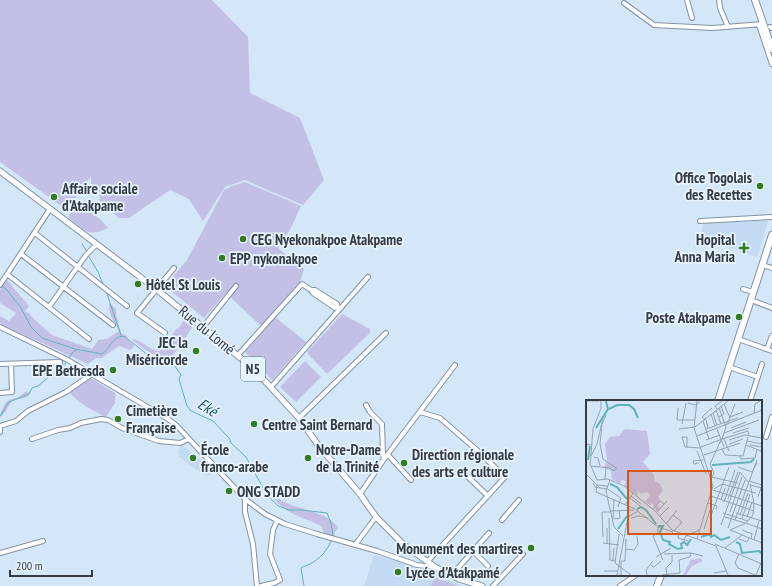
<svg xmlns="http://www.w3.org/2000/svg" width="772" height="586" font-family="'PT Sans Narrow',sans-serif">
	<rect width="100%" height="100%" fill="#d3e7f9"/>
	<path fill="#c2dbf2" d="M768,221L757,257L701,238L703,223Z
		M181,444L214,471L211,475H204L179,457L178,452Z
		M374,555L422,568L433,574L463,586H364Z"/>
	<path fill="#c3c0e5" d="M0,0H212L248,37L250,93L300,118L324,180L303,205L245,180L225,187L203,221L189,199L170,190L129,218H119L100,202L99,192L91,186V176L67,210L0,162Z
		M245,182L301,206L291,228L278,248L304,269L300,282L261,326L226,293L204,318L165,286L187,260L224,190L232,186Z
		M78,203L101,220L108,228C88,238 85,230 69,218V215Z
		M7,280L29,306L25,311L28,313H29L35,320L52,335L92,349L98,340L107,339L119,331C115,322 108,315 109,304H111L116,309V315L121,333L127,336L128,340L134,345V347L130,350L119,346L102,358H96L88,364L5,326L0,323V316L9,321L16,313L0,303V290Z
		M342,314L370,329V333L327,374L308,354V351Z
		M275,317L306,342L272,380L245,352Z
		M184,320C189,320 191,323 192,328L174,354L168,359C153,357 143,348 131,339C142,339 149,351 160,351L177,328L178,329Z
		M305,361L321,377L296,402L280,387Z
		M91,378L115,393V403L106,417C92,410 79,404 69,392Z
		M27,391L30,394C25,400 17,398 11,402L6,411L0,418C0,412 4,403 9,400C13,398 16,399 19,397C22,395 23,393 27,391Z
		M272,492C288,512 321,506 338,527L334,534L336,538L325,535L321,526C300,516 284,514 270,494Z
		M435,577L458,586H431Z"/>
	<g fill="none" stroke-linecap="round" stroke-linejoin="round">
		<path stroke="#61b2b9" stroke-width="1" d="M82,244L87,252
			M88,255L98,272L103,284
			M2,286L7,290L21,308L31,327L42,338L75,349L102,354C110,349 114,333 125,337L148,355L174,365L181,375L179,379L187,406L191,411L213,421L229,438L231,443L246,457L267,495L278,506L289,510H302L327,513L331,523L333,536
			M106,291L121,335
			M68,360L72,353L76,350
			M0,416L9,402L29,394L32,388L38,386L67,362
			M304,586L301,568C304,566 306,566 310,564C321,558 327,551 332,539"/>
		<g stroke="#8193a4" stroke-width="6">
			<path id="minor" d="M687,0L692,18
				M719,0L720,8L728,27
				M624,3L654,25L712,28L763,24
				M759,25L772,64
				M770,27L772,28
				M700,221L772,217
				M35,233L127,306
				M21,254L113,325
				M762,265L772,268
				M7,274L89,339
				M0,285L50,209
				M743,289L753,292
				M311,290H315L337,304V307
				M751,300L772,308
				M49,307L86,255L97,244
				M0,327L66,359L168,419L177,426L245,499L265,514L285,524L317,534L377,551L417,565L434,567
				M203,327L236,286
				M165,333L137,313L174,268
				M738,339L772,351
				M767,349L772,336
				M238,355L302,284L311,290L313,293L335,308L337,307L341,308
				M0,364L60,362
				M729,367L758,377
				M271,387L368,277
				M0,393L12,392L11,364
				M750,401L762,364
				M366,405L370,412L382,424L383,454L384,459
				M420,412L440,418L478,451L505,477L428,561
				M299,418L386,333
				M0,432V426L16,421L28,411L66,392L92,374
				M766,437L772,417
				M32,439L58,430L70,428L81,423L101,419L108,420L122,428L159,441L180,443L189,439
				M388,455L411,480
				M467,476L488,496
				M360,494L384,459L455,365
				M245,499V512L253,544L257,586
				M502,520L519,500
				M355,545L376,517
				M473,551L488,566
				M0,553L43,541
				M452,575L489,533
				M261,586L274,583L280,580L270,554L273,530L277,521
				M493,586L523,554
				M620,586L636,575"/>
		</g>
		<g stroke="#8193a4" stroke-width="7">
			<path id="major" d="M0,171L156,289L254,369L299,418L318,445L360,494L376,517L403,544L435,567L459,579L482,586"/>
		</g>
		<g stroke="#8193a4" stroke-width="8">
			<path id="highway" d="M755,0L772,49
				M718,401L772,235
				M657,586L661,575"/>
		</g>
		<use href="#minor" stroke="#fff" stroke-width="4"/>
		<use href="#major" stroke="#fff" stroke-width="5"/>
		<use href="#highway" stroke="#fff" stroke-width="6"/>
	</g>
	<g fill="#347c22" stroke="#e7f3fe" stroke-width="1.5">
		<circle cx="760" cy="186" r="4"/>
		<circle cx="54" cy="197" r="4"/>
		<circle cx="243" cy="239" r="4"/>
		<path d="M742 242h4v4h4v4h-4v4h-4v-4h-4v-4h4z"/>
		<circle cx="222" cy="258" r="4"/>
		<circle cx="138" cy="284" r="4"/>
		<circle cx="739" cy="317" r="4"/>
		<circle cx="196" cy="351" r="4"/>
		<circle cx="113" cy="370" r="4"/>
		<circle cx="118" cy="419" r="4"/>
		<circle cx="254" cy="424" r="4"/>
		<circle cx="193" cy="458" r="4"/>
		<circle cx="308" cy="458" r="4"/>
		<circle cx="404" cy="463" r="4"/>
		<circle cx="229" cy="491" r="4"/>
		<circle cx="531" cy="548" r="4"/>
		<circle cx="398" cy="572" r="4"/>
	</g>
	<g text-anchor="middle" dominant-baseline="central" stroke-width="3.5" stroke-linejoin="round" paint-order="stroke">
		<rect fill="#e7f3fe" stroke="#6a737b" stroke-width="1" x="241" y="357" width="24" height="24" rx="3"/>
		<g font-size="14" font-weight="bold" fill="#353c43">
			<text x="253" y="369">N5</text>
		</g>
		<g font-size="15" font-weight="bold" fill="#353c43" stroke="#e7f3fe" text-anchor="start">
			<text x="752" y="177" text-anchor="end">Office Togolais<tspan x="752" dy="17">des Recettes</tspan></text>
			<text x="62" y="188">Affaire sociale<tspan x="62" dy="17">d'Atakpame</tspan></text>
			<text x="251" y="239">CEG Nyekonakpoe Atakpame</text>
			<text x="735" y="239" text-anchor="end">Hopital<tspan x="735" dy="17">Anna Maria</tspan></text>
			<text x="230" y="258">EPP nykonakpoe</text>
			<text x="146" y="284">Hôtel St Louis</text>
			<text x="731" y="317" text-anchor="end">Poste Atakpame</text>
			<text x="188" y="342" text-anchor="end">JEC la<tspan x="188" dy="17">Miséricorde</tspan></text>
			<text x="105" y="370" text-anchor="end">EPE Bethesda</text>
			<text x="126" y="410">Cimetière<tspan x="126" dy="17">Française</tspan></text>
			<text x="262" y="424">Centre Saint Bernard</text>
			<text x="201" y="449">École<tspan x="201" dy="17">franco-arabe</tspan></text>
			<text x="316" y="449">Notre-Dame<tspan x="316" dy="17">de la Trinité</tspan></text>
			<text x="412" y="454">Direction régionale<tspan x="412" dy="17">des arts et culture</tspan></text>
			<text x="237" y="491">ONG STADD</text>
			<text x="523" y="548" text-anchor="end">Monument des martires</text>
			<text x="406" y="572">Lycée d'Atakpamé</text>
		</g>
		<g font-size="15" fill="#353c43" stroke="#e7f3fe">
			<text transform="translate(207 330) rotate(39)">Rue du Lomé</text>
		</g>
		<g font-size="16" font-style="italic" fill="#1c5f65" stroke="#e7f3fe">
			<text transform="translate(208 407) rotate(32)">Eké</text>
		</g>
	</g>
	<g transform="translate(586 400)">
		<rect width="176" height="176" fill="#d3e7f9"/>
		<path d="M39,29L61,31L64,54L57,62L68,75L69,81L74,84L77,90L72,97L74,100L71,105L75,108L71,112L66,103L64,105L59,102L64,95L62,92L55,94L51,90L52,96L38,86L40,81L36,80L34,84L26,79L25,71L18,67L21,61L19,44L24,37L33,36ZM114,158L117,161L106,166L100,175H97L105,160Z" fill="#c3c0e5"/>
		<path fill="none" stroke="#61b2b9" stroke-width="2" d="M23,9L31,5H43L48,9L52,18M10,28L22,9L20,1M2,60L4,46M126,65L165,62L168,59M24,84L31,87L41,99M51,109L55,107L60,110L70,124M72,126H77L74,132L77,140L84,142L83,144L92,149L96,148L95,144L98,142L101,145L105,139M32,129L41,116M115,137L124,134L125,137L128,135L135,140L144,137M150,142L154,144L156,153L173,151L176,154"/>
		<path fill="none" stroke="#94a3b0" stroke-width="1" d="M0,1H13M111,1L108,28L127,86L111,139L130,146L142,175M102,3L109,5L114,2M138,4L144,18M92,8L91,20H108M131,9L129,6L136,1M130,10L135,24M125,14L129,26M168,14L169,4L174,1M133,17L138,14L135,6M144,17L157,12M117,21L123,39M96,24L100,3M16,25L14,44L17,59L30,68M131,25L152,18M141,25L149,4M15,26L20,15M122,28L120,20L116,17L126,8M145,28L160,22M93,29L109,27L142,1M120,29L131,25L127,13M131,29L138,47M138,33L173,20M147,33L163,28M111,36L176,10M136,39L162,31L163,36M138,39L143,51M120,40L134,35M143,40L159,35L176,38M161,41L176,44M143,44L157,39M160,45L175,51M164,45L176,47M101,47V37H96L99,47L115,48M115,47L136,39L140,27L133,8M136,49L139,55L157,56L162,37M111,51L120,74M0,52L1,44L5,45M118,55L154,43M5,56L11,44L17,18M153,56L155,59L169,58L171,50M8,57L12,58L14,66M113,63L108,64L107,61L117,60M4,66L7,29L15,8V1M5,66L24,68L28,71L31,68M5,66L11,80L22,79L38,86L69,111L86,130L111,139M152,67L166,72L171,63M0,74L11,85L21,86M125,77L152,83M126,77L128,73L124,64L135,40M19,80L20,68M24,80L20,91L28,127L37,136M163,81L176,85M7,83L9,87L20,89M164,84L168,103L167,115L160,123L144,130L176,143M11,85L10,92L49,109L72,127L87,132M164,85L176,88M20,88L35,98L32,107M128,89L136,84L170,93M127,90L176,106M45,96L55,104M125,96L168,111M172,97L176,85M44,98L54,106M142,99L152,72M135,100L139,88M138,102L149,70M122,103L131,106L130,109M39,105L47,93M67,109L74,101L78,104M24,111L48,110M71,112L81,101M144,112L156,77M137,113L162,121M150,113L176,121M87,115L96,122L88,131M154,115L162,93M74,116L83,107M139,117L159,123M161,117L166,102M23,118L24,160L29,161M45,118L53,116L62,118M124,118L143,67M27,119L28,99M28,119L34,118L33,110M156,119L164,94M149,120L171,60M160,123L176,129M80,124L91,110M135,125L154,72L162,82M72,127V133L67,136L77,160M21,128V143M142,128L159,80M118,129L124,110M156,130L166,134L165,139M33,134L29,163L45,175M93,134L92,138L102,141M17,137L16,112H24M153,139L161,142L163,138M98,140L100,136L113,130M168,140L173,121M17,143L33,145M129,144L176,164M139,148L156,135M39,149L48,150L52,144L51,136M78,154L105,153L117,156M153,154L149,163L152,168L169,175M70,157L85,148M27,160L28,148M65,165L68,167L75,161M18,171H32M128,173L140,171M31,175L42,117L52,111M35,175V161H39L40,139M61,175L60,170L67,161M76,175L94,173L93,160L104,157L105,153M81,175L80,168L86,162V155M170,175L175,163"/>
		<path fill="#d65612" fill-opacity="0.15" stroke="#d65612" stroke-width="2" d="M42,71H125V134H42Z"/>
		<rect width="176" height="176" fill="none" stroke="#353c43" stroke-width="2"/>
	</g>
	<path d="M10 570v6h82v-6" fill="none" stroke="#353c43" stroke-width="2"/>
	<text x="16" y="570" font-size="12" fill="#353c43" stroke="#e7f3fe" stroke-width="3" paint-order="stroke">200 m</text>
</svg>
